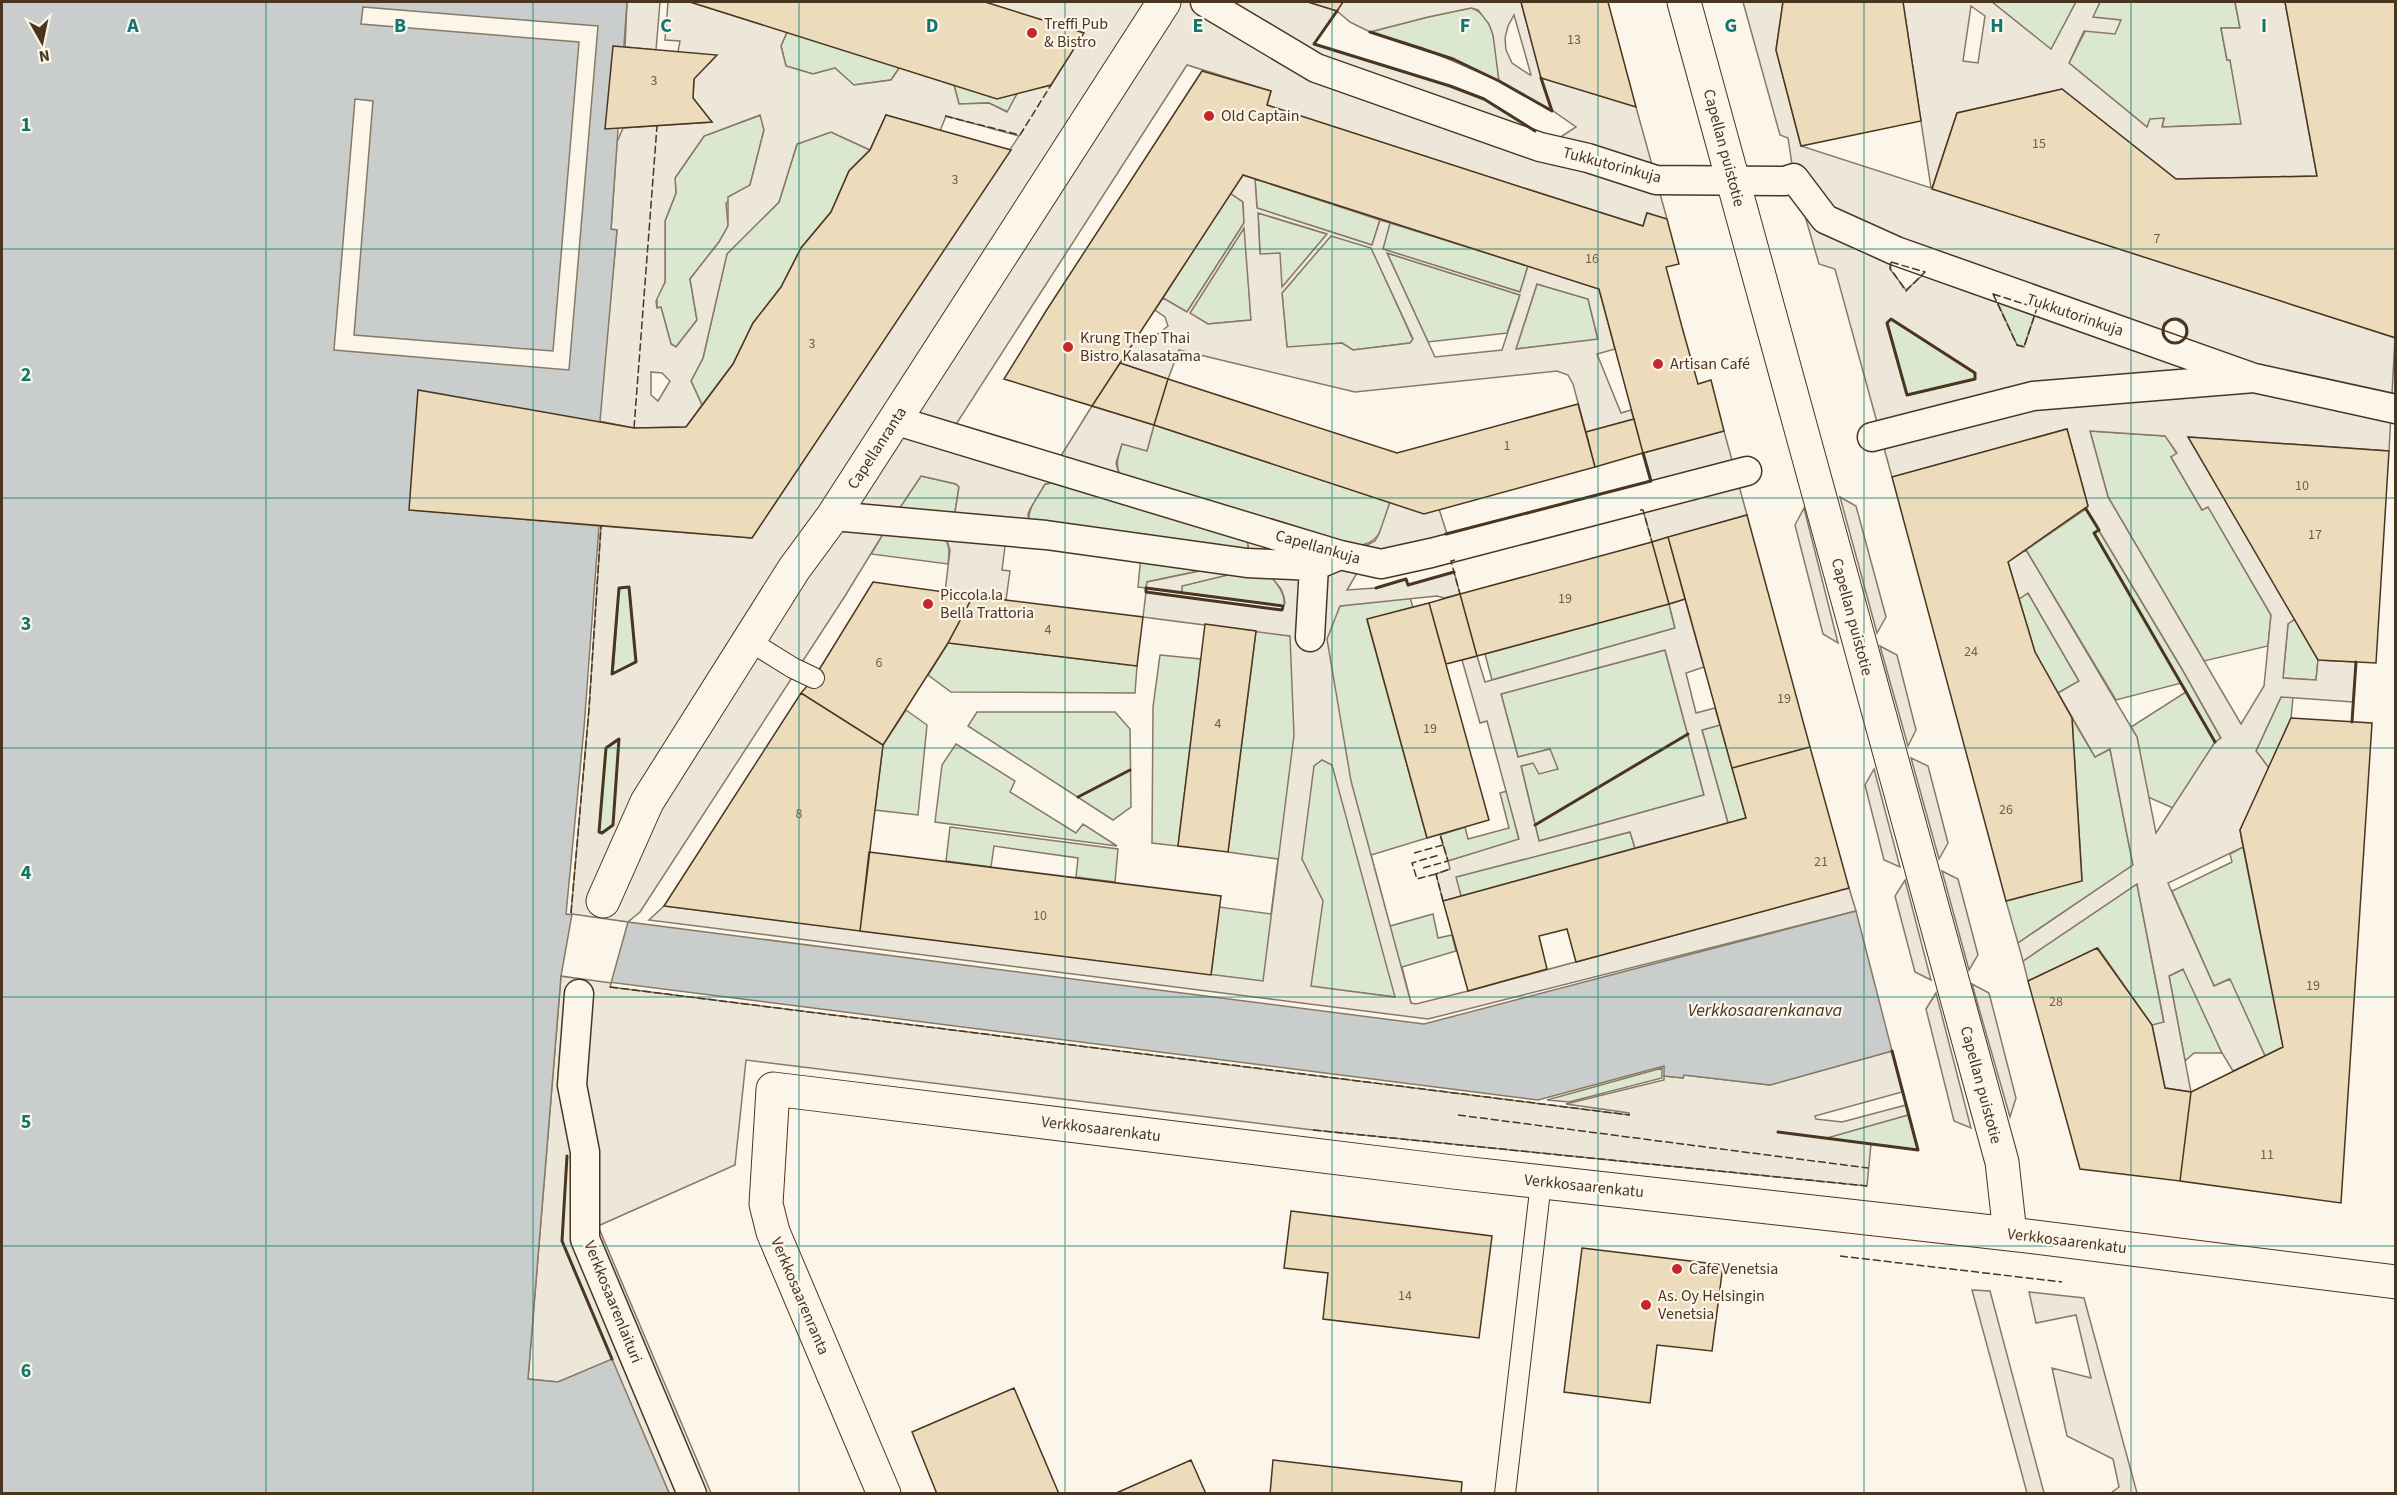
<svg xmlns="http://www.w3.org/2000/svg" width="2397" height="1495" font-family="'Source Sans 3',sans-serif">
	<rect width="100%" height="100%" fill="#fbf6e9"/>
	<path fill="#dce7d0" stroke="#887966" stroke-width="1.5" d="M1992,2H2076L2051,50Z
		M2100,2H2235L2240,28H2221L2227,60L2230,59L2242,124L2162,127L2164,119L2147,127L2069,63Z
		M1471,8C1498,16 1496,58 1499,81L1423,48L1370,32L1428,17Z
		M787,32L900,67L891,80L853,85L835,68L813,74L786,66L781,46Z
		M954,85L1018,92L1008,112L989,103L959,104Z
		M761,115L764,130L750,185L726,203L728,226L719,242L690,279L697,320L676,347L671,344L661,308L657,309V297L665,282V221L676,193L675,178L704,136Z
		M831,132L870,150L849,171L831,212L801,248L781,287L753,323L733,364L702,405L691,381L703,358L727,253L779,202L797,144Z
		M1255,179L1380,220L1372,245L1257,208Z
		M1230,193L1243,202L1244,223L1187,312L1163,298Z
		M1258,213L1327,234L1282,288L1260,254Z
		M1390,223L1528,266L1520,292L1382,249Z
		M1245,226L1251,320L1208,324L1189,314Z
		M1331,235L1371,247L1413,340L1410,343L1353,350L1342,343L1287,348L1282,293Z
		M1387,253L1520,295L1507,333L1428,342Z
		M1537,284L1588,299L1598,340L1516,349Z
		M1993,294L2037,308L2024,347L2017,345Z
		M1891,319L1975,373V379L1907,395L1887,323Z
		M1154,425L1390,502C1383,522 1382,546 1356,545L1190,499L1122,478C1114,466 1118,457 1122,443L1147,450Z
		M2090,431L2166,436L2177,454L2171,457L2202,510L2208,506L2271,615L2268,646L2204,661L2108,497Z
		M921,476L956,484L959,487L955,512L950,518L897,512Z
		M1052,483L1243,537L1247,539L1249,551L1029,523C1027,508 1038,496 1045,484Z
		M2086,509L2182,669L2221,739L2215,742L2173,808L2148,797L2137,737L2131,727L2186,692L2181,683L2116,700L2026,550Z
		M886,529L943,537C951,545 949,554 948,564L871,554Z
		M1141,555L1222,566L1147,582L1146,588L1138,587Z
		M1252,569L1267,571C1275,582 1286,592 1284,606L1182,593L1181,586Z
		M629,587L636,662L612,674L619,588Z
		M2028,593L2079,681L2058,693L2035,652L2019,599Z
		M1410,598L1413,607L1367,620L1427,838L1371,855L1390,926L1433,914L1438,938L1452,935L1456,951L1402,967L1411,1003L1395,997L1211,975L1219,907L1271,914L1278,859L1228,852L1256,631L1290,636L1339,606Z
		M1669,604L1675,628L1492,680L1485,654Z
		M2295,619L2318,660L2316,680L2283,678L2288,623Z
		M948,643L1137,666L1135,693L951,692L928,675Z
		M1665,650L1704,795L1539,841L1521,766L1533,763L1550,749L1518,757L1501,694Z
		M1160,655L1201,659L1178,846L1152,843L1153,707Z
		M2281,697H2293L2291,718L2269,768L2256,751Z
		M906,710L927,725L918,815L875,810L883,745Z
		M977,712H1115L1130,729L1131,807L1113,820L968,726Z
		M2072,718L2095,757L2110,749L2133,865L2018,943L2006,901L2082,880Z
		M1720,725L1746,818L1728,823L1702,730Z
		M619,739L613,825L602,833L599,832L606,748Z
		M956,744L1015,781L1010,792L1076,833L1083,824L1117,846L935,822L942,765Z
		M1507,791L1519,840L1448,861L1440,835L1465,827L1468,839L1509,828L1500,793Z
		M950,827L1118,849L1115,882L1076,877L1078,858L994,846L991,867L946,861Z
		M1630,832L1635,848L1461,896L1455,877Z
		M2243,847L2283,1047L2265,1056L2229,979L2214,986L2172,891L2232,862L2230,854Z
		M2137,884L2164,1023L2152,1025L2098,948L2028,981L2023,961Z
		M2184,969L2222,1053H2194L2185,1061L2169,976Z
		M1662,1068V1078L1569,1102L1547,1100Z
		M1908,1115L1918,1150L1825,1138Z"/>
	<path fill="#ede7d9" stroke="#887966" stroke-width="1.5" fill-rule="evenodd" d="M627,2H660L656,50L625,47Z
		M668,2H690L787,32L781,46L786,66L813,74L835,68L854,85L891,80L900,67L954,85L959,104L989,103L1007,112L1018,92L1051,85L1083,33L985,2H1308L1336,10L1343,2H1521L1541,78L1636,107L1667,219L1647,213L1643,226L1527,189L1267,105L1271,91L1187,65L953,429L1059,459L1092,406L1154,425L1147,451L1122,444L1116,463L1118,471L1128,482L1356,545H1367L1375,541L1379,534L1390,502L1439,509L1447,534L1650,481L1643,453L1724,431L1747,515L1652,542L1643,510L1357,573L1347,590L1376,588L1406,579L1408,585L1454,572L1460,594L1444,598L1437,596L1340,606L1327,639L1351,781L1411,1003L1416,1004L1468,991L1849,888L1856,911L1428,1019L649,920L664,906L1263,981L1294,735L1290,636L1143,617L1146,592L1282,610L1285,603L1284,597L1281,589L1267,571L1252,569L1182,586V593L1158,590L1146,588L1147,582L1219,567L1006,538L1002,570L1010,571L1006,600L945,592L950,550L947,541L942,537L886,529L845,596L640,912L628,922L610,987L1629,1115V1113L1566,1104L1664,1080V1076L1683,1078L1684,1075L1770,1085L1892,1051L1902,1092L1815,1116L1816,1119L1842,1122L1906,1105L1908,1115L1827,1138L1871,1144L1867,1186L1313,1130L746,1060L735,1165L598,1226L711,1493H669L612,1360L558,1382L528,1379L561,976L572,914L571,913L589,709L601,526L752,538L1019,136L946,116L940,131L886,115L870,150L831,132L797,144L779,202L727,254L703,358L691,381L702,405L686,427L634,428L599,421L617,230H611L617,142L623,128L712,122L693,98L694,79L678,52L680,41L665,40ZM1471,8L1478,10L1489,24L1493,35L1499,81L1553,111L1576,127L1553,142L1484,99L1450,86L1314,44L1337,11L1350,22L1370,32L1428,17ZM1514,15L1531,75H1530L1512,63L1506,50L1505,38L1508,26ZM760,115L764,130L750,185L728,197V226L719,242L690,279L697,320L676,347L671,344L661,307L657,308L656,301L665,282V221L676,193L675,178L704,136ZM651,372L662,373L670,381L658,401L651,395ZM921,476L956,484L959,487L955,512L950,518L897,512ZM1052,483L1243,537L1247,539L1249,551L1029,523L1028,514L1030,509L1045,484ZM629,587L636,661L613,674L619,589ZM616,740H619L613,825L602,833L599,832L606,748ZM1322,760L1332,765L1395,997L1311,986L1323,901L1302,859L1314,766Z
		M1743,2H1783L1776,50L1801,146L1931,188L1903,2H1992L2051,49L2076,2H2100L2093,17L2121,20L2115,34L2084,31L2069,63L2147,127L2150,119L2164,118L2162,127L2241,124L2230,60H2227L2221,28H2240L2235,2H2285L2317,176L2176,179L2062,89L1957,113L1932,188L2395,338L2389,451L2189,437L2295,619L2288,624L2283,678L2316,680L2318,660L2356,662L2353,702L2281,697L2256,751L2269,768L2240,830L2243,847L2168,883L2214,986L2230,979L2265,1056L2233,1071L2222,1053L2183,969L2169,976L2191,1092L2165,1088L2152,1025L2164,1022L2137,884L2023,961L2018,943L2133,865L2110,749L2095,757L2058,693L2079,681L2028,593L2019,599L2008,562L2026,550L2137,737L2156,833L2215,742L2221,738L2182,669L2086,509L2088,506L2067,429L1892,477L1835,269L1819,264L1794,178L1788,138L1780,135ZM1971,6L1985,16L1978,63L1963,61ZM1892,262L1925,273L1906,290L1890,269ZM1994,295L2037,308L2024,347L2017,345ZM1891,319L1975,373V379L1907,395L1887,323ZM2172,320H2177L2185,325L2187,335L2184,340L2162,333L2164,323ZM2090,431L2165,436L2177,453L2171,457L2202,510L2208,507L2271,615L2264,686L2241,724L2108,497Z
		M1243,175L1255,179L1257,208L1372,245L1380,220L1390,223L1383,249L1520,292L1528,266L1599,289L1615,349L1597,354L1621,413L1631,410L1634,419L1586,432L1573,384L1568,375L1557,371L1355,392L1179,350L1168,379L1120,363L1135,340L1145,344L1168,326L1165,317L1155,310L1163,298L1187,312L1244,223L1243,202L1230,193ZM1258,213L1327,234L1282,287L1280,253L1260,254ZM1244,228L1251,320L1208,324L1190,313ZM1331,236L1371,248L1413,339L1410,343L1353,350L1342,343L1287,347L1282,293ZM1387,253L1520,295L1502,350L1435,357ZM1537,284L1588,299L1598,339L1516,349Z
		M1840,497L1856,506L1886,617L1877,633Z
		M1804,508L1838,643L1823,634L1795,525Z
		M1685,599L1704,667L1686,673L1696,713L1715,708L1720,725L1702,730L1728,823L1635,848L1630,832L1456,877L1461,896L1443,901L1436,874L1450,869L1448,861L1519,839L1487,721L1480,723L1462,660L1477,656L1485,682L1538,667L1675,628L1669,604ZM1665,650L1704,795L1539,841L1521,766L1533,763L1539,774L1558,769L1550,749L1518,757L1501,694Z
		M1880,646L1897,655L1916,730L1908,746Z
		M1911,758L1928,766L1948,843L1939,859Z
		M1874,769L1900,867L1884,860L1865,785Z
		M1942,871L1958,879L1978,955L1969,970Z
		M1905,880L1931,980L1915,972L1895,896Z
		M1972,984L1989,993L2016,1098L2010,1117Z
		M1936,993L1971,1128L1954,1121L1926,1009Z
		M1972,1290L1990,1291L2044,1493H2027Z
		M2029,1292L2084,1298L2137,1493H2111L2119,1487L2113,1459L2067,1436L2052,1368L2091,1378L2076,1315L2036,1323Z"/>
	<path fill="#c9cecd" stroke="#887966" stroke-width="1.5" d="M2,2H627L611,229L617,230L599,432L428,511L599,526L584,728L566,914L1424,1024L1856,911L1892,1051L1770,1085L1684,1075L1683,1078L1664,1076V1066L1538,1100L561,976L528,1379L558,1382L612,1359L669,1493L2,1494Z"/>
	<path fill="#fbf6e9" stroke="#887966" stroke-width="1.5" d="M363,7L598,26L569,370L334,350L355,99L373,101L354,335L553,351L579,42L361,24Z
		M572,914L628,922L611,983L561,976Z"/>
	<path fill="#ecdcbc" stroke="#4a3520" stroke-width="1.5" d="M690,2H985L1084,33L1051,85L997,99Z
		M1308,2H1343L1337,11Z
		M1521,2H1608L1636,107L1541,78Z
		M1783,2H1903L1921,121L1801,146L1776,50Z
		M2285,2H2396V338L1932,189L1957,113L2062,89L2176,179L2317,176Z
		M613,46L717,55L694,79L693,98L712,122L605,129Z
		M1202,71L1271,91L1267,105L1527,189L1643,226L1647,213L1667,219L1679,264L1666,267L1682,327L1698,384L1711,380L1724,431L1643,453L1599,289L1243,175L1092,406L1004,379L1046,311Z
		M886,115L1011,150L752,538L409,510L418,390L634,428L686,427L733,364L753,323L781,287L801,248L831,212L849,171L870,150Z
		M1120,363L1168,379L1154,425L1092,406Z
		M1168,379L1397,453L1578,404L1595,467L1424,514L1154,425Z
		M1634,419L1643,453L1595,467L1586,432Z
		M2067,429L2088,506L2008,562L2035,652L2072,718L2082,881L2006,901L1892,477Z
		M2188,437L2389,451L2376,663L2318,660Z
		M1747,515L1810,747L1732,768L1668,537Z
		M1668,537L1685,599L1669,604L1652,542Z
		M1652,542L1669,604L1477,656L1460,594Z
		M873,582L973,596L948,643L883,745L801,693L814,678Z
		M1460,594L1477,656L1446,664L1429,603Z
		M973,596L1143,617L1137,666L948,643Z
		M1429,603L1489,820L1427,838L1367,619Z
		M1205,624L1256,631L1228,852L1178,846Z
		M801,693L883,745L860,931L664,906Z
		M2291,718L2372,723L2341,1203L2180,1181L2191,1092L2283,1047L2240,830Z
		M1810,747L1849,888L1576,962L1567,929L1539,936L1547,969L1468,991L1443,901L1746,818L1732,768Z
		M869,852L1221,896L1211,975L860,931Z
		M2097,948L2152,1025L2165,1088L2191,1092L2180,1181L2080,1169L2028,981Z
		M1291,1211L1492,1236L1479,1338L1323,1319L1328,1273L1284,1268Z
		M1582,1248L1723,1265L1712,1351L1657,1345L1650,1403L1564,1392Z
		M1014,1388L1059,1494H937L912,1432Z
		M1191,1460L1206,1494H1114Z
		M1273,1460L1462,1482L1461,1494H1270Z"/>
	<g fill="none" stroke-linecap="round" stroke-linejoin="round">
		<g stroke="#4a3520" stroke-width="22">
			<path id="service" d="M748,640L793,668L814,678
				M1505,1494L1541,1182"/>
		</g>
		<g stroke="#4a3520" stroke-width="31">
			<path id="pedestrian" d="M1205,2L1316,68L1540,147L1588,158L1656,180L1785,181L1794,178L1825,219L1896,251L2254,378
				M894,420L1340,555L1381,564L1431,553L1747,471
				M1872,437L2033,396L2254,378L2396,409
				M833,516L1046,535L1247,563L1314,566L1340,555
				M1310,637L1314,566
				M579,994L572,1085L585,1152V1239L692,1494"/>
		</g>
		<g stroke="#4a3520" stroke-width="35">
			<path id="minor" d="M1684,2L2002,1162L2010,1234
				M603,901L647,802L794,569L833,516L1164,2
				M884,1494L773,1232L766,1204L773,1089L1453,1172L2010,1234L2396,1282"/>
		</g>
		<use href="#service" stroke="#fbf6e9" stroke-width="20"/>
		<use href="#pedestrian" stroke="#fbf6e9" stroke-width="28"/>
		<use href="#minor" stroke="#fbf6e9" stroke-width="33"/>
		<path stroke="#4a3520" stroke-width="1.5" stroke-dasharray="8 3" stroke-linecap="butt" d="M945,116L1020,135L1051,85
			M1891,262L1925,272L1906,291L1890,268Z
			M1993,294L2037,308L2024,347L2017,345Z
			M634,428L657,126
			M1640,510H1643L1652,542
			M1455,560L1451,561L1460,594
			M1414,853L1443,845
			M1423,868L1448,861L1440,834
			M1436,874L1417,879L1412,863L1439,855
			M1443,901L1436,874L1450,869
			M571,913L589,709L601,526
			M610,987L1630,1115
			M1458,1115L1868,1168
			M1313,1130L1867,1186
			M1840,1256L2062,1282"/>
		<path stroke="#4a3520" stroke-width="3" d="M1337,11L1314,44L1450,86L1484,99L1535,131
			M1370,32L1453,59L1499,81L1552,111L1541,78
			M2163 331a12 12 0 1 1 24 0a12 12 0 1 1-24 0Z
			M1891,319L1975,373V379L1907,395L1887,323Z
			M2086,509L2099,530L2094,533L2215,742
			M1446,534L1651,481L1643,453
			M629,587L636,662L612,674L619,588Z
			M1146,588L1283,606L1282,610L1146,592Z
			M1376,588L1406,579L1408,585L1454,572
			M2352,722L2356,662
			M619,739L613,825L602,833L599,832L606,748Z
			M1078,797L1130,770
			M1535,825L1688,734
			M1778,1132L1918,1150L1892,1051
			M567,1156L562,1241L612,1359"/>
	</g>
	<path fill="none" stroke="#0f766e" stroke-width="1.5" stroke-opacity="0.55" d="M266,2V1494M533,2V1494M799,2V1494M1065,2V1494M1332,2V1494M1598,2V1494M1864,2V1494M2131,2V1494M2,249H2396M2,498H2396M2,748H2396M2,997H2396M2,1246H2396"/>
	<g fill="#c62828" stroke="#fbf6e9" stroke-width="2">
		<circle cx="1032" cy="33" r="6"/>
		<circle cx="1209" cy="116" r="6"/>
		<circle cx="1068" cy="347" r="6"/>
		<circle cx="1658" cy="364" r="6"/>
		<circle cx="928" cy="604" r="6"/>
		<circle cx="1677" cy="1269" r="6"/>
		<circle cx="1646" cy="1305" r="6"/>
	</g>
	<g text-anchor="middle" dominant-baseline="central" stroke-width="4.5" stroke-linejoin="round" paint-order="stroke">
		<g font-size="14" fill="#725f47">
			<text x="1574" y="40">13</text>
			<text x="654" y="81">3</text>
			<text x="2039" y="144">15</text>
			<text x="955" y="180">3</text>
			<text x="2157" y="239">7</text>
			<text x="1592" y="259">16</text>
			<text x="812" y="344">3</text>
			<text x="1507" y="446">1</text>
			<text x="2302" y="486">10</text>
			<text x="2315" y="535">17</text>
			<text x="1565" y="599">19</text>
			<text x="1048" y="630">4</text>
			<text x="1971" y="652">24</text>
			<text x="879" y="663">6</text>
			<text x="1784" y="699">19</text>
			<text x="1218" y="724">4</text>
			<text x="1430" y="729">19</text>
			<text x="2006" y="810">26</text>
			<text x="799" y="814">8</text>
			<text x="1821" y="862">21</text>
			<text x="1040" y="916">10</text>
			<text x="2313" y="986">19</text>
			<text x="2056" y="1002">28</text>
			<text x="2267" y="1155">11</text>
			<text x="1405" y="1296">14</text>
		</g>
		<g font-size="16" fill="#4a3520" stroke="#fbf6e9" text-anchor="start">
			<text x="1044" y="24">Treffi Pub<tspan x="1044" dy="18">&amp; Bistro</tspan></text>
			<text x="1221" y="116">Old Captain</text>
			<text x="1080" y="338">Krung Thep Thai<tspan x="1080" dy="18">Bistro Kalasatama</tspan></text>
			<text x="1670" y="364">Artisan Café</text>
			<text x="940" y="595">Piccola la<tspan x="940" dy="18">Bella Trattoria</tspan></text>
			<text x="1689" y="1269">Cafe Venetsia</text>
			<text x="1658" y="1296">As. Oy Helsingin<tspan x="1658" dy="18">Venetsia</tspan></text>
		</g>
		<g font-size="16" fill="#4a3520" stroke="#fbf6e9">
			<text transform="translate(1724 148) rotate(75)">Capellan puistotie</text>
			<text transform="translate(1612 165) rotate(15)">Tukkutorinkuja</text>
			<text transform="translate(2075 315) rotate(19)">Tukkutorinkuja</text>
			<text transform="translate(877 448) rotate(-57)">Capellanranta</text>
			<text transform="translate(1318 547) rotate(16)">Capellankuja</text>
			<text transform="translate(1852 617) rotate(75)">Capellan puistotie</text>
			<text transform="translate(1981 1085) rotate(75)">Capellan puistotie</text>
			<text transform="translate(1101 1129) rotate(7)">Verkkosaarenkatu</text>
			<text transform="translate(1584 1186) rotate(6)">Verkkosaarenkatu</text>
			<text transform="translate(2067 1241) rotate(7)">Verkkosaarenkatu</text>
			<text transform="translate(800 1296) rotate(67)">Verkkosaarenranta</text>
			<text transform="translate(613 1302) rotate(68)">Verkkosaarenlaituri</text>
		</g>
		<g font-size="18" font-style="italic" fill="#4a3520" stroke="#fbf6e9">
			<text x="1765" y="1010">Verkkosaarenkanava</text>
		</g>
	</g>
	<g font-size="20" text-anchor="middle" font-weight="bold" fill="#0f766e" stroke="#fbf6e9" stroke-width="4.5" stroke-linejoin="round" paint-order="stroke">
		<text x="133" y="32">A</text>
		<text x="400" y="32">B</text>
		<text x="666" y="32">C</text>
		<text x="932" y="32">D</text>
		<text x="1198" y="32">E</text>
		<text x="1465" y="32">F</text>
		<text x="1731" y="32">G</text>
		<text x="1997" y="32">H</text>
		<text x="2264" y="32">I</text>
		<text x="26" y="131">1</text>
		<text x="26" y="381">2</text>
		<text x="26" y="630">3</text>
		<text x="26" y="879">4</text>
		<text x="26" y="1128">5</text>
		<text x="26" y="1377">6</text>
	</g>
	<rect width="2397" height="1495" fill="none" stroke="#4a3520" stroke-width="6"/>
	<g transform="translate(42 42) rotate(171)" stroke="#fbf6e9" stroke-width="4.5" paint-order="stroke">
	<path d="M0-4.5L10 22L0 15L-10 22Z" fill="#4a3520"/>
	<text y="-9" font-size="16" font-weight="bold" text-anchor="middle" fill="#4a3520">N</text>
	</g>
</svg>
